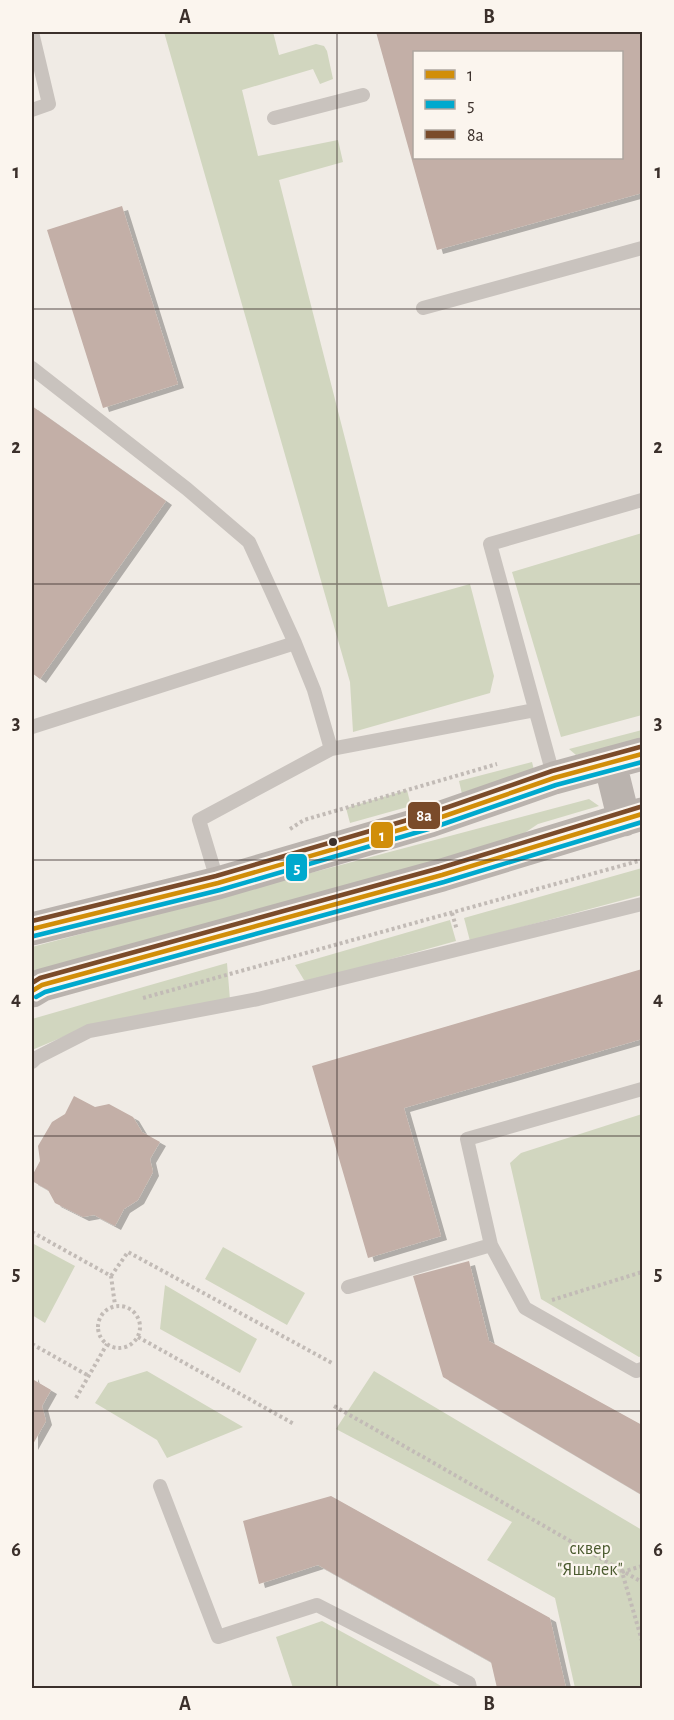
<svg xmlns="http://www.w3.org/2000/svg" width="674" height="1720" font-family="'Alegreya Sans',sans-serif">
	<defs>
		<filter id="shadow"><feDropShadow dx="6" dy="4" stdDeviation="0" flood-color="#0004"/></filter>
	</defs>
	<rect width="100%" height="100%" fill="#f0ebe5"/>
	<path fill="#d1d6bf" d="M164,32H273L279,55L316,44L324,46L327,51L333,79L320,84L313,69L242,90L258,156L338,140L343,162L279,180L388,607L470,584L494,676L490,693L353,732L350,682Z
		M642,533V715L561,737L512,572Z
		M642,730V740L576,755L569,749Z
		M532,762L535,774L462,794L459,781Z
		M407,790L411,806L350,823L346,808Z
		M589,799L599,806L538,824L511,842L32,977V947Z
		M642,868V895L470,941L464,918Z
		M450,920L456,941L312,981L304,980L295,965Z
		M227,963L230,1000L89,1026L32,1050V1019Z
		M642,1114V1356L639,1357L541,1299L510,1163L521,1153Z
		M32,1243L75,1266L45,1323L32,1315Z
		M223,1247L305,1293L287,1325L205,1279Z
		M165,1285L257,1339L240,1373L160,1329Z
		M147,1371L243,1427L167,1458L157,1440L95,1403L108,1383Z
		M374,1371L642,1530V1688H575L555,1598L487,1560L512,1522L336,1429Z
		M322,1621L445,1688H293L276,1637Z"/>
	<path fill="#c3afa7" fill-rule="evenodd" filter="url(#shadow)" d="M376,32H642V193L437,250ZM414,52H622V158H414Z
		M122,206L178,384L103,408L47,230Z
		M32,406L166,501L40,679L32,673Z
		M642,969V1039L404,1108L441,1236L368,1258L312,1066Z
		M74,1096L95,1107L109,1104L133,1117L142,1132L160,1142L150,1159L153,1172L138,1200L124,1209L115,1226L94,1215L83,1217L55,1203L48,1190L32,1181V1176L40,1161L38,1146L52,1122L65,1114Z
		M469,1261L489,1341L642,1425V1495L443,1377L413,1276Z
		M32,1375L34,1380L51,1390L42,1406L46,1421L32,1446Z
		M331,1496L550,1618L566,1688H497L491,1662L318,1565L259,1584L243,1521Z"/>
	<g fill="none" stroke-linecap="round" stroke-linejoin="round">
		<path stroke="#c2bbb6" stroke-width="4" stroke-dasharray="3 3" stroke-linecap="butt" d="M290,829L304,820L497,764
			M452,913L457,930
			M143,998L642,860
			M32,1232L111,1276L115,1305
			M111,1276L128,1252L332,1363
			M552,1300L642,1272
			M98 1327a21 21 0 1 1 42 0a21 21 0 1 1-42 0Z
			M138,1337L294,1424
			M32,1344L89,1376
			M76,1398L107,1344
			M334,1406L642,1582
			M642,1566L622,1572L642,1641"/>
		<path stroke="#c9c3be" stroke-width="14" d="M32,110L49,104L32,32
			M274,118L363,95
			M423,308L642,248
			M32,368L187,489L249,542L295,643
			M32,727L295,643L314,690L331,749
			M554,778L490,544L642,500
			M218,883L199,820L331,749L535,710
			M32,1062L36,1058L89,1031L258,999L642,904
			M491,1245L525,1308L636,1371L642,1369
			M348,1287L491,1245L467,1139L642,1089
			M160,1486L218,1637L317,1605L469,1683L470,1688"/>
		<path stroke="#bab3ae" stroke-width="33" d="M610,763L624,820
			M32,929L218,883L430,821L554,778L642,754
			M32,991L42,985L442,875L642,814"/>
		<g stroke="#fbf5ee" stroke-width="9">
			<path id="bus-1" d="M32,929L218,883L430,821L554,778L642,754
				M32,991L42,985L442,875L642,814"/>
		</g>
		<g stroke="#fbf5ee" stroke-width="9">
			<path id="bus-2" d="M34,936L220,890L432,828L556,785L642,762
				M36,997L45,992L444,882L642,822"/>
		</g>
		<g stroke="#fbf5ee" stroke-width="9">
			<path id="bus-3" d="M32,921L216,876L428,814L552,771L640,747
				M32,983L40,978L440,868L640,807"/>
		</g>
		<use href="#bus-1" stroke="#d18e09" stroke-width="4.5"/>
		<use href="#bus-2" stroke="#00a9ce" stroke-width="4.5"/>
		<use href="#bus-3" stroke="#7a4b2a" stroke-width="4.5"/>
	</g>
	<path fill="none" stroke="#3b302b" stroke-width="1.5" stroke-opacity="0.55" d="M337,32V1688M32,309H642M32,584H642M32,860H642M32,1136H642M32,1411H642"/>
	<circle fill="#3b302b" stroke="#fbf5ee" stroke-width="2" cx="333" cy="842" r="5"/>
	<g text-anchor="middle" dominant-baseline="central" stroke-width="4.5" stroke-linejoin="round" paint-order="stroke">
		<g font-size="18" fill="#4a5a2e" stroke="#fbf5ee">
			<text x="590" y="1549">сквер<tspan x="590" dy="21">"Яшьлек"</tspan></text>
		</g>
	</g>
	<g stroke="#fbf5ee" stroke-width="2">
		<rect x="407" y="801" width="34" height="29" rx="6" fill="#7a4b2a"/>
		<rect x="370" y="821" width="24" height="28" rx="6" fill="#d18e09"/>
		<rect x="285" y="853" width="23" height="29" rx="6" fill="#00a9ce"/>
	</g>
	<g font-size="16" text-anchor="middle" font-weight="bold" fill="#fff">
		<text x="424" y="821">8а</text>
		<text x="382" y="841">1</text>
		<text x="297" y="873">5</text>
	</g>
	<rect width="674" height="1720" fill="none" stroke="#fbf5ee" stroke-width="66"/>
	<rect x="413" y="51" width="210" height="108" fill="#fbf5ee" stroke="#aea6a0" stroke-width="1.5"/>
	<rect x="425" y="70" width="30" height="9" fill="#d18e09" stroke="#aea6a0" stroke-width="1.5"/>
	<text x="467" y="81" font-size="18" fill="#3b302b">1</text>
	<rect x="425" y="100" width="30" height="9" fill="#00a9ce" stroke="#aea6a0" stroke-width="1.5"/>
	<text x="467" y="111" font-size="18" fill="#3b302b">5</text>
	<rect x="425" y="130" width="30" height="9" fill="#7a4b2a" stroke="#aea6a0" stroke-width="1.5"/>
	<text x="467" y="141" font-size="18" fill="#3b302b">8а</text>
	<rect x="33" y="33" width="608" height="1654" fill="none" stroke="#3b302b" stroke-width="2"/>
	<g font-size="20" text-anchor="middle" font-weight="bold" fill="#3b302b">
		<text x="185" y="23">A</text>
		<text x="489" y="23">B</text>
		<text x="16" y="178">1</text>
		<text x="658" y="178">1</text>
		<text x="16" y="453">2</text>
		<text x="658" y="453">2</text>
		<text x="16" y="729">3</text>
		<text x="658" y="729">3</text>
		<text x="16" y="1005">4</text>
		<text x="658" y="1005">4</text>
		<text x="16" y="1280">5</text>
		<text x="658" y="1280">5</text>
		<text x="16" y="1556">6</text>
		<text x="658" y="1556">6</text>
		<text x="185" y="1710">A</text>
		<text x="489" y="1710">B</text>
	</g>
</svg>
